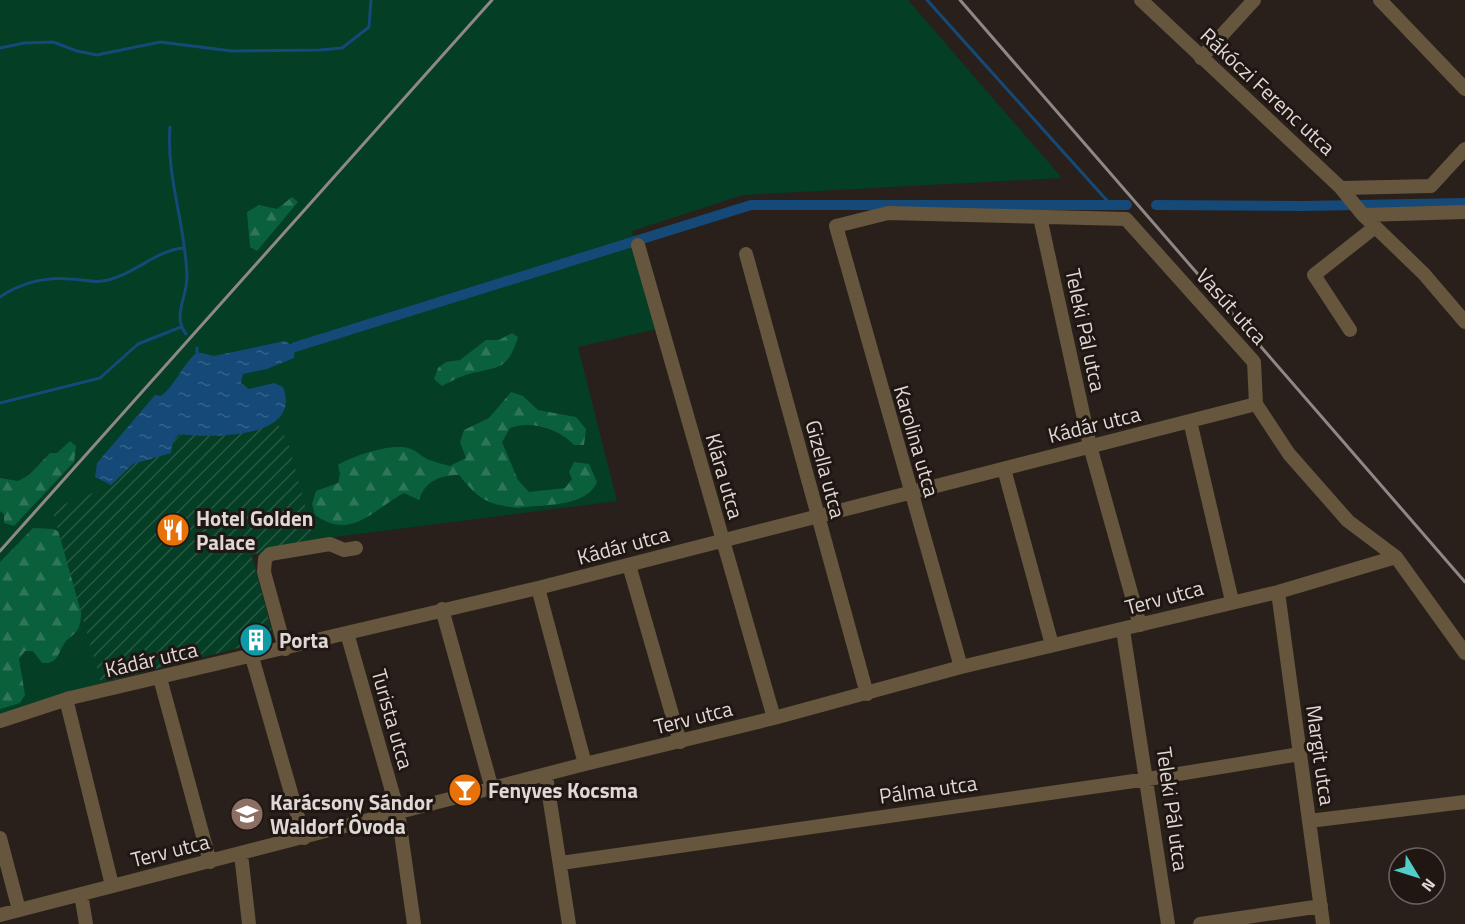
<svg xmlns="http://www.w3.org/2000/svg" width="1465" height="924" font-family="'Titillium Web',sans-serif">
	<defs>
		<pattern id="forest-firs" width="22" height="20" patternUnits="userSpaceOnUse" patternTransform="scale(1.5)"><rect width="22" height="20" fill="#0b603c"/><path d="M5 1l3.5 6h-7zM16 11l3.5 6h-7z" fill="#2e7657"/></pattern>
		<pattern id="garden-furrows" width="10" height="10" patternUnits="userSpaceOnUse" patternTransform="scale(1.5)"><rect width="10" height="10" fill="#033e25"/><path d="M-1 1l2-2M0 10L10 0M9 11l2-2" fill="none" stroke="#275944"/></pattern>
		<pattern id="water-ripples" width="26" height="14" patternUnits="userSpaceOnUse" patternTransform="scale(1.5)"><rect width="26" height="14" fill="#144978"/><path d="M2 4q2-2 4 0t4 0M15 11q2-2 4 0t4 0" fill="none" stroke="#36628a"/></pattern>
	</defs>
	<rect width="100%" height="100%" fill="#29201c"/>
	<path fill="#033e25" d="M0,0H908L1062,178L743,195L632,231L657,329L578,347L617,501L319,539L252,555L274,639L101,683L0,715Z"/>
	<path fill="url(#forest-firs)" d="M292,197L298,202L257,251L250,247L247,212L259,205L277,209Z
		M512,333L518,337C507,371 500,366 469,374C460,376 450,382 442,386L434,379L438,368L446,362L460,360L486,340H499Z
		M511,392L523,396L538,410L576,417L586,429L584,445H574C560,429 530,420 510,428L502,442L518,480L529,492L565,488L572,479L569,472L574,462L589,464L597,482C586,508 543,504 518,508C485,504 479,499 459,475C440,475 425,481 419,500L404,493C372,510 352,541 315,515L312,504L316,491L338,483L340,474L338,465C353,456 393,442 411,449C417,451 421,456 427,459C434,462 443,464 450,466L466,458L460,442L464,430L489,418Z
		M70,441L76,446L74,462L14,526L4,523V514L0,511V478L18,481L29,475L50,453H57Z
		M33,528L54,529L64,535C70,559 87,603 79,627C76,635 68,637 64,644C57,655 58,664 42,663L33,651H25L19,659L25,695L20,703L0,709V562Z"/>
	<path fill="url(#garden-furrows)" d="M276,421L289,445L314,540L251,555L274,639L101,683L52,509L106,488L118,481L133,464L171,453L173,442L181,434L230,435L273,425Z"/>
	<path fill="url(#water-ripples)" d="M285,341L295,347L294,358L267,369L243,374L241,383L249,389L274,383L283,387C303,440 210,438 179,434L173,442L171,453L133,464L111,485L95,477L97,463L155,395L161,396C176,384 182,365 197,352L214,356Z"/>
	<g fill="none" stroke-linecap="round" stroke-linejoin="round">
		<path stroke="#144978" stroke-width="3" d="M927,0L1111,205
			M0,48L24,43L53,42L77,51L97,55L160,42L232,51L320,50L342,48L369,27L371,0
			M170,127C166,178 186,226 187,277C187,298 172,316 186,334
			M0,297C21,283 45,277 70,279C81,279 93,283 103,281C133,276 154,251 183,248
			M197,352V348
			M0,403L100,378L138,344L181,327"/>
		<path stroke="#144978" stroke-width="10" d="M1156,205L1303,206L1465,203
			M295,347L751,205H1127"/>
		<path stroke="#65563d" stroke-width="14" d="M1141,0L1341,188L1363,215L1424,274L1465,322
			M1380,0L1465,89
			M1201,58L1254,0
			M1341,188L1431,186L1465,149
			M1363,215L1465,212
			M1040,217L1090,446L1140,625
			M638,245L774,718
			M746,254L867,694
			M1350,330L1314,275L1375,227
			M1190,421L1232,601
			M1004,469L1052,645
			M629,565L680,742
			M538,588L585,764
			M1278,592L1323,924
			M442,609L492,789
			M1123,630L1168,924
			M347,633L398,812L414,924
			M285,649L264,572L265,559L270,554L330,544L344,550L356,548
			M252,657L304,838
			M961,667L836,226L888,213L1126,219L1254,362L1256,404L1289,454L1348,521L1396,557L1465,653
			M160,678L210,862
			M66,699L112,885
			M0,721L70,698L538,588L1256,404
			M546,776L569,924
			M1309,821L1465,802
			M0,838L19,910
			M241,854L249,924
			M561,863L1148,779L1300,754
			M81,894L86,924
			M0,915L585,764L774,718L961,667L1278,592L1396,557
			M1200,924L1321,906"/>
		<path stroke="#908886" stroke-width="3" d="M960,0L1465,582
			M0,551L492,0"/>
	</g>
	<defs>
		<g id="restaurant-disc" transform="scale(1.725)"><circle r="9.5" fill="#e8710a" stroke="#201713"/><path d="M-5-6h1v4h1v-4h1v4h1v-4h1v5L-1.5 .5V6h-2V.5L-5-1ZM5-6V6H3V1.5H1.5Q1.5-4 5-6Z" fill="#fff"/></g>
		<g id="building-disc" transform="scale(1.725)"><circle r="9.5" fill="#0f9aa8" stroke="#201713"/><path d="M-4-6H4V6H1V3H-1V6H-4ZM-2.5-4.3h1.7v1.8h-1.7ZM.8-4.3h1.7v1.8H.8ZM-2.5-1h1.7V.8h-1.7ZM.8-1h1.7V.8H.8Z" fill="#fff"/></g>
		<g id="bar-disc" transform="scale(1.725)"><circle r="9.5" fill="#e8710a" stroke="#201713"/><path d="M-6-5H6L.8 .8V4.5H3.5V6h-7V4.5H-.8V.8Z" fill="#fff"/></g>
		<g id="school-disc" transform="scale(1.725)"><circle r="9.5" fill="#8d6e63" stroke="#201713"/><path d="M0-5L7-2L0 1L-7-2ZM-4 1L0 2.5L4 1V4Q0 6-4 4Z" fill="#fff"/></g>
	</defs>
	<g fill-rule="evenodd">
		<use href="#restaurant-disc" x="173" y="530"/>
		<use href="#building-disc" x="256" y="640"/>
		<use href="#bar-disc" x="465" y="790"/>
		<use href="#school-disc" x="247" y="814"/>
	</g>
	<g text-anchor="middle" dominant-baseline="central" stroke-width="6" stroke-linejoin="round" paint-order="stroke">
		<g font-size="21" fill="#dfd8d6" stroke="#201713">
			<text transform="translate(1268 91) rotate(43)">Rákóczi Ferenc utca</text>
			<text transform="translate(1232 306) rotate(48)">Vasút utca</text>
			<text transform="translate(1086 330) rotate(78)">Teleki Pál utca</text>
			<text transform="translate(1094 424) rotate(-14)">Kádár utca</text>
			<text transform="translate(917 441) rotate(74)">Karolina utca</text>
			<text transform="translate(826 469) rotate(75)">Gizella utca</text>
			<text transform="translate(725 476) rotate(74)">Klára utca</text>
			<text transform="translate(623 545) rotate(-15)">Kádár utca</text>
			<text transform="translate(1164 597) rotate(-15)">Terv utca</text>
			<text transform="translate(151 659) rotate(-13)">Kádár utca</text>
			<text transform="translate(693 717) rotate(-14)">Terv utca</text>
			<text transform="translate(393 719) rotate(74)">Turista utca</text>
			<text transform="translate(1321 755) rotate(82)">Margit utca</text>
			<text transform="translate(928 789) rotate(-8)">Pálma utca</text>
			<text transform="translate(1173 809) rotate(82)">Teleki Pál utca</text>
			<text transform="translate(170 850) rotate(-14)">Terv utca</text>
		</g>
		<g font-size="21" font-weight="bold" fill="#dfd8d6" stroke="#201713" text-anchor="start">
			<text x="196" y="518">Hotel Golden<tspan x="196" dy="24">Palace</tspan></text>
			<text x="279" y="640">Porta</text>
			<text x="488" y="790">Fenyves Kocsma</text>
			<text x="270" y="802">Karácsony Sándor<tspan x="270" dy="24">Waldorf Óvoda</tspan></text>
		</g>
	</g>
	<g transform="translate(1417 876) rotate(128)"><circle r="28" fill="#201713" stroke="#6c6461" stroke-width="1.5"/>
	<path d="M0-4.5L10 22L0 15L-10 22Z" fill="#53cdc9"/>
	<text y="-9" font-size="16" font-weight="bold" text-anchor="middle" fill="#dfd8d6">N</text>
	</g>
</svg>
